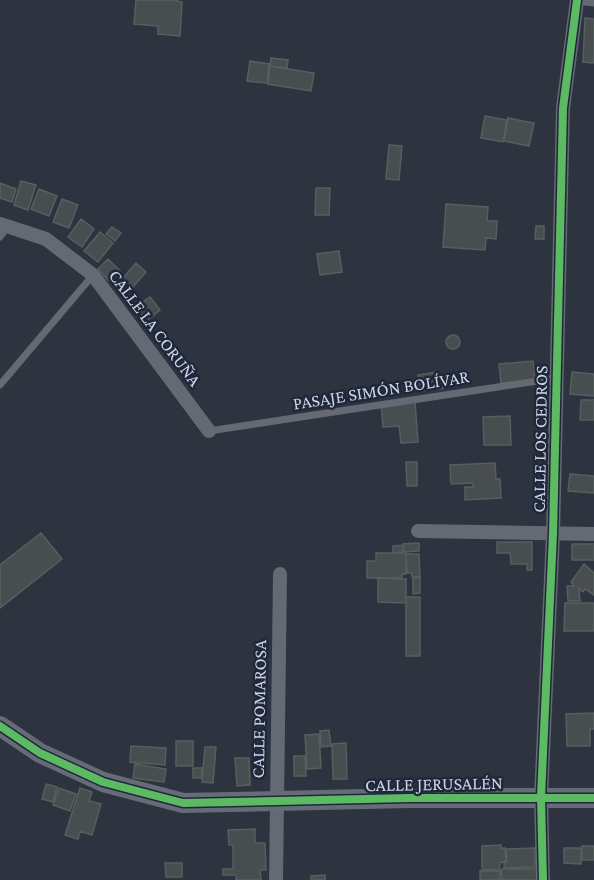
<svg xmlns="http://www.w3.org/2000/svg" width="594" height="880" font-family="'Crimson Pro',serif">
	<rect width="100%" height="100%" fill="#2e343f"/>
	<path fill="#484d4f" stroke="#585e5e" stroke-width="1.5" d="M136,0H174L182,2L180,36L158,34V26L134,24Z
		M585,18L594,19V63L583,62Z
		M271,58L288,60L287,68L270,66Z
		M250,61L269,64L267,83L247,81Z
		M270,66L314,73L311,91L268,84Z
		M485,116L507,120L503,142L481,138Z
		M508,118L534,123L529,146L504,141Z
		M389,145L402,146L399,180L386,179Z
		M21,181L36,185L28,210L14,205Z
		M0,183L16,189L12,202L0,198Z
		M316,188H330L329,215H315Z
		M39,189L57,196L49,216L31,209Z
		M62,199L78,205L69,228L53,222Z
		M446,204L488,207L487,221H497L496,239L486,238L485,250L443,247Z
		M81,219L94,229L82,247L68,237Z
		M536,226H544V239H535Z
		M112,227L121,233L115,241L106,234Z
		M100,232L113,243L98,262L84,251Z
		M339,251L342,272L320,275L317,254Z
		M108,259L120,271L109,281L98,269Z
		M136,263L146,272L125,296L115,287Z
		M150,297L160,310L146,321L136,307Z
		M446 342a7 7 0 1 1 14 0a7 7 0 1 1-14 0Z
		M533,361L535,380L501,383L499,364Z
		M436,372L438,389L421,391L418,375Z
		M572,372L594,374V396L570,394Z
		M438,376L448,378L450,386L440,389Z
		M581,400H594V420H580Z
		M415,401L418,442L401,443L399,426L383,427L381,404Z
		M510,416L511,445H484L483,417Z
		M406,462H417V486H407Z
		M495,463L496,479H500L501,498L465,500V487H473V483L451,484L450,465Z
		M570,474L594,476V493L568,491Z
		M41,533L62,559L0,608V565Z
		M497,542H532V570H527V564H511L510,553H497Z
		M419,543V551L404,552L403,544Z
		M572,544H594V560H572Z
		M403,545V552L393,553V546Z
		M376,553H406V574H402V578H367V561H376Z
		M406,554H419L420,577H412V573H407Z
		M584,564L594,573V595L585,589L583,592L579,589L580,601H568L567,586H574L571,582Z
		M378,578L406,579V603L378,602Z
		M413,578H420V593L413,594Z
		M406,597H420V656H406Z
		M565,603H594V631H564Z
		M594,713V729H590V746H567L566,714Z
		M329,730L331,746L321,747L320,731Z
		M319,734L321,768L307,769L305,735Z
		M176,741H193V766H176Z
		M346,743L347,779H333L332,744Z
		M131,746L166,748L165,765L130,762Z
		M205,747H216L213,783L202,782Z
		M294,756H305L306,776H294Z
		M235,758H249L250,785L237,786Z
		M135,764L166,769L164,782L133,778Z
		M193,768H202V778H193Z
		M46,784L57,787L53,802L42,799Z
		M59,788L76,794L70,811L53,805Z
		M80,788L92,792L89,801L101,804L92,835L80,831L78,839L65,835Z
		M255,829V843H265L266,870H260L261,880H236V875H223V869H233V845H229L228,830Z
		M501,845V848H505L506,861L500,863L499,870H482V846Z
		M582,846H594V860H582Z
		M535,848V867L504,868V862H507L506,849Z
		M564,848H581V864L564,863Z
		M165,863H182V877H166Z
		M501,869H538L539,880H502Z
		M480,871H500V880H480Z
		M325,875V880H311V876Z"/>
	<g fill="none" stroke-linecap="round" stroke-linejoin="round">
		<path stroke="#646973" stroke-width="7" d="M577,1L594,3
			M0,237L8,226
			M0,385L93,275
			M209,431L557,378"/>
		<path stroke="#646973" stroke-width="14" d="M0,224L46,239L93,275L209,431
			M418,531L594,534
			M276,880L280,574
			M543,880L541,797L553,534L563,108L577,0"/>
		<path stroke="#656b77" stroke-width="20" d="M0,726L40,753L103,782L183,803L409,798H594"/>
		<g stroke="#1f283b" stroke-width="11">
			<path id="cycleway" d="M0,726L40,753L103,782L183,803L409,798H594
				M543,880L541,797L553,534L563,108L577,0"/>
		</g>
		<use href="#cycleway" stroke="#5cba63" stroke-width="8"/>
	</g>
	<g text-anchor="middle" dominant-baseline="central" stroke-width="5" stroke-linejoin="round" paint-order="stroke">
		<g font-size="18" fill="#ced4e1" stroke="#1f283b">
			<text transform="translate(155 328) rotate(53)">CALLE LA CORUÑA</text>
			<text transform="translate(381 390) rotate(-9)">PASAJE SIMÓN BOLÍVAR</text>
			<text transform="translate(540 439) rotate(-89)">CALLE LOS CEDROS</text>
			<text transform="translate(259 709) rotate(-89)">CALLE POMAROSA</text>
			<text transform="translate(434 784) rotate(-1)">CALLE JERUSALÉN</text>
		</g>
	</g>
</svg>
